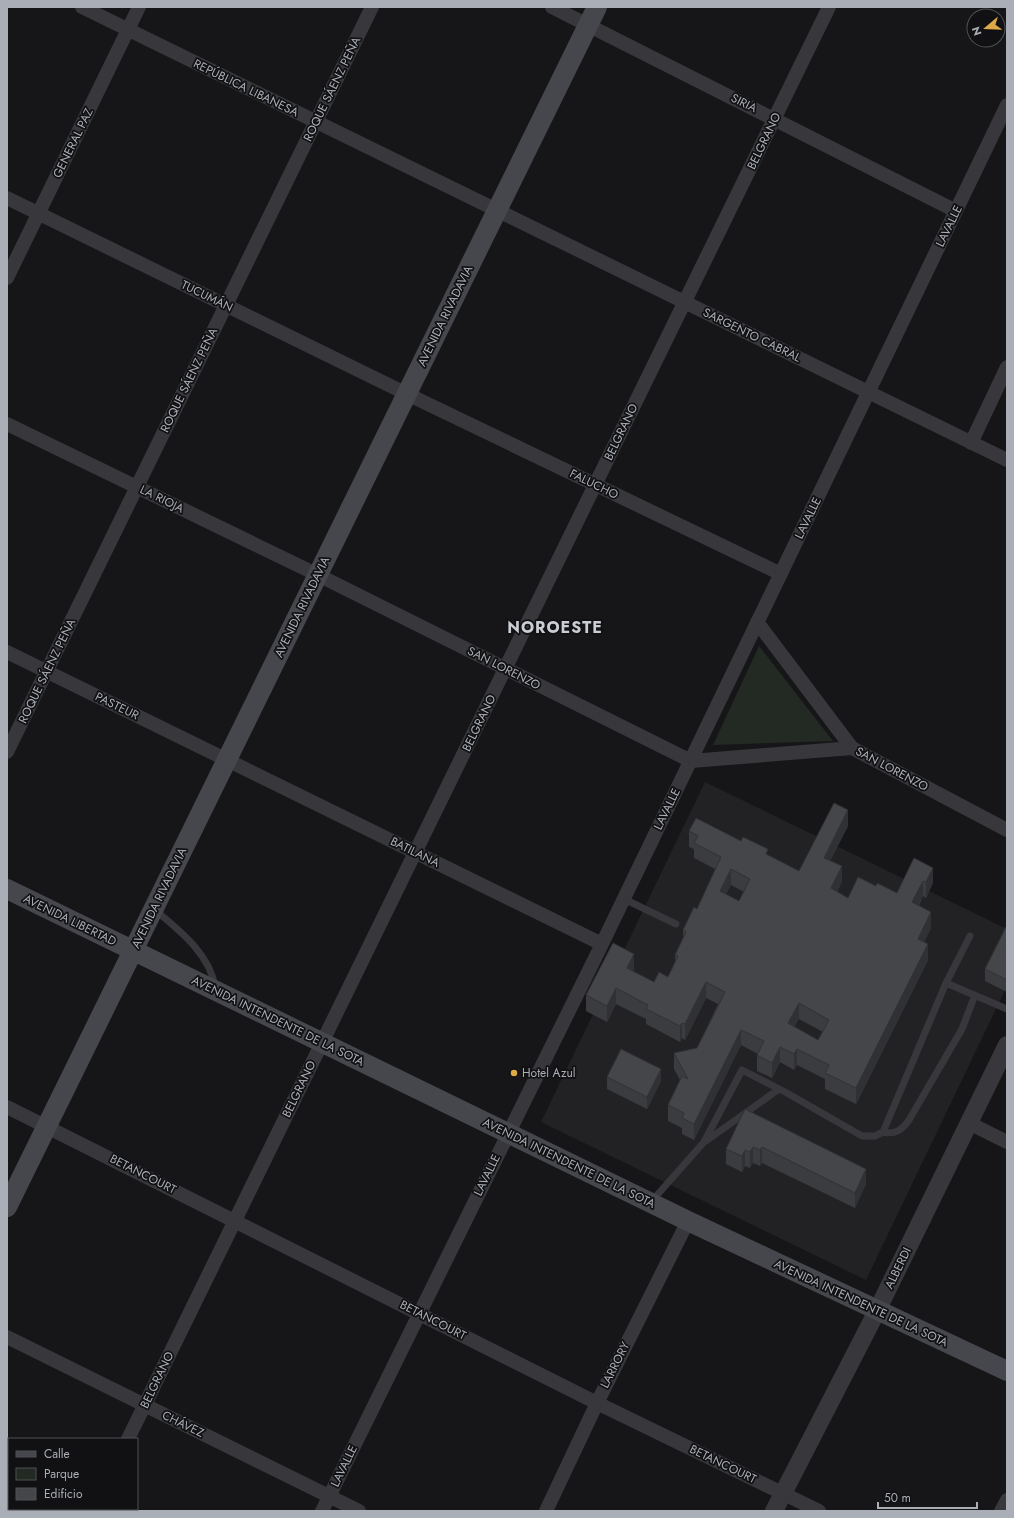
<svg xmlns="http://www.w3.org/2000/svg" width="1014" height="1518" font-family="Jost,sans-serif">
	<rect width="100%" height="100%" fill="#161618"/>
	<path fill="#222225" d="M705,782L1007,929V986L866,1280L541,1122Z"/>
	<path fill="#232a23" d="M759,646L833,741L713,745Z"/>
	<g fill="none" stroke-linecap="round" stroke-linejoin="round">
		<path stroke="#38383c" stroke-width="7" d="M624,899L676,924
			M155,910C179,930 210,954 215,987
			M946,983L1007,1009
			M883,1132C895,1135 902,1130 909,1120L962,1029L975,995
			M706,1141L779,1089
			M651,1202L704,1142L742,1070L787,1093L862,1136H875L883,1132L946,983L970,936"/>
		<path stroke="#38383c" stroke-width="14" d="M82,7L1007,460
			M552,7L956,211
			M7,198L407,394L781,574
			M7,278L139,7
			M7,424L318,575L691,761L852,748
			M971,443L1007,367
			M757,622L852,748L1007,830
			M7,652L602,944
			M7,752L372,7
			M7,1107L597,1403L819,1511
			M969,1123L1007,1142
			M7,1337L359,1511
			M128,1439L829,7
			M93,1511L94,1509
			M322,1511L602,944L1007,105
			M546,1511L597,1403L688,1221
			M1001,1511L1007,1500"/>
		<path stroke="#38383c" stroke-width="18" d="M774,1511L877,1311L1007,1045"/>
		<path stroke="#46474c" stroke-width="20" d="M7,889L688,1221L1007,1371
			M7,1207L597,7"/>
	</g>
	<path fill="#3b3c40" fill-rule="evenodd" d="M848,826L830,861L842,882L837,892L848,898L876,886L897,893L914,858L933,883L926,898L923,896L919,906L931,928L924,942L928,960L856,1104L825,1089V1079L797,1065L794,1070L780,1062L772,1078L757,1071V1055L758,1054L741,1045L694,1140L682,1134V1128L668,1121V1105L680,1080L674,1069V1053L697,1048L718,1004L706,998L685,1040L682,1038L680,1042L646,1024V1019L616,1004L607,1022L586,1011V995L634,969L633,972L654,982L668,977L675,963V955L683,940V930L697,909L715,869L694,858V849L689,847V831L768,855L799,871ZM731,885L744,892L739,901L726,894ZM799,1019L823,1032L818,1040L794,1027Z
		M1007,925V992L985,981V969Z
		M607,1077L661,1081L647,1109L607,1089Z
		M745,1109L866,1184L855,1208L762,1163L760,1166L753,1163L750,1168L745,1166L742,1172L726,1164V1149Z"/>
	<path fill="#303134" d="M848,810V826L824,873V858Z
		M842,866V882L831,904V888Z
		M933,868V883L926,898V882Z
		M731,869V885L720,907V891Z
		M923,881V896L912,918V902Z
		M931,912V928L918,954V939Z
		M928,944V960L856,1104V1088Z
		M634,954V969L627,984V968Z
		M706,982V998L685,1040V1024Z
		M616,988V1004L607,1022V1006Z
		M799,1003V1019L788,1039V1023Z
		M682,1023V1038L680,1042V1026Z
		M741,1030V1045L694,1140V1124Z
		M780,1047V1062L772,1078V1063Z
		M797,1049V1065L794,1070V1054Z
		M661,1069V1081L647,1109V1097Z
		M753,1147V1163L750,1168V1152Z
		M762,1147V1163L760,1166V1150Z
		M745,1150V1166L742,1172V1156Z
		M866,1169V1184L855,1208V1193Z"/>
	<path fill="#45464a" stroke="#303134" fill-rule="evenodd" d="M834,803L848,810L824,858L842,866L831,888L848,898L858,877L876,886L877,883L897,893L914,858L933,868L926,882L923,881L912,902L931,912L918,939L928,944L856,1088L825,1073L829,1065L797,1049L794,1054L780,1047L772,1063L757,1055L764,1041L741,1030L694,1124L682,1118L684,1113L668,1105L682,1076L688,1079L674,1053L697,1048L725,992L706,982L685,1024L682,1023L680,1026L646,1009L648,1005L616,988L607,1006L586,995L613,943L634,954L627,968L654,982L659,972L668,977L678,956L675,955L686,932L683,930L694,907L697,909L721,857L694,843L698,836L689,831L696,818L741,841L743,837L768,849L766,854L799,871ZM731,869L750,879L739,901L720,891ZM799,1003L829,1020L818,1040L788,1023Z
		M1007,925V980L985,969Z
		M621,1049L661,1069L647,1097L607,1077Z
		M745,1109L866,1169L855,1193L762,1147L760,1150L753,1147L750,1152L745,1150L742,1156L726,1149Z"/>
	<circle fill="#deaa48" stroke="#111113" stroke-width="1.5" cx="514" cy="1073" r="4"/>
	<g text-anchor="middle" dominant-baseline="central" stroke-width="3.5" stroke-linejoin="round" paint-order="stroke">
		<g font-size="12" fill="#aaaeb6" stroke="#111113">
			<text transform="translate(246 88) rotate(26)">REPÚBLICA LIBANESA</text>
			<text transform="translate(332 89) rotate(-64)">ROQUE SÁENZ PEÑA</text>
			<text transform="translate(744 103) rotate(27)">SIRIA</text>
			<text transform="translate(764 141) rotate(-64)">BELGRANO</text>
			<text transform="translate(73 143) rotate(-64)">GENERAL PAZ</text>
			<text transform="translate(949 226) rotate(-64)">LAVALLE</text>
			<text transform="translate(207 296) rotate(26)">TUCUMÁN</text>
			<text transform="translate(445 316) rotate(-64)">AVENIDA RIVADAVIA</text>
			<text transform="translate(752 335) rotate(26)">SARGENTO CABRAL</text>
			<text transform="translate(189 380) rotate(-64)">ROQUE SÁENZ PEÑA</text>
			<text transform="translate(621 432) rotate(-64)">BELGRANO</text>
			<text transform="translate(594 484) rotate(26)">FALUCHO</text>
			<text transform="translate(162 499) rotate(26)">LA RIOJA</text>
			<text transform="translate(808 518) rotate(-64)">LAVALLE</text>
			<text transform="translate(302 607) rotate(-64)">AVENIDA RIVADAVIA</text>
			<text transform="translate(504 668) rotate(27)">SAN LORENZO</text>
			<text transform="translate(47 671) rotate(-64)">ROQUE SÁENZ PEÑA</text>
			<text transform="translate(117 706) rotate(26)">PASTEUR</text>
			<text transform="translate(479 723) rotate(-64)">BELGRANO</text>
			<text transform="translate(892 769) rotate(28)">SAN LORENZO</text>
			<text transform="translate(667 809) rotate(-64)">LAVALLE</text>
			<text transform="translate(415 852) rotate(26)">BATILANA</text>
			<text transform="translate(159 898) rotate(-64)">AVENIDA RIVADAVIA</text>
			<text transform="translate(70 920) rotate(26)">AVENIDA LIBERTAD</text>
			<text transform="translate(278 1021) rotate(26)">AVENIDA INTENDENTE DE LA SOTA</text>
			<text transform="translate(299 1089) rotate(-64)">BELGRANO</text>
			<text transform="translate(569 1163) rotate(26)">AVENIDA INTENDENTE DE LA SOTA</text>
			<text transform="translate(143 1174) rotate(27)">BETANCOURT</text>
			<text transform="translate(487 1175) rotate(-64)">LAVALLE</text>
			<text transform="translate(898 1268) rotate(-64)">ALBERDI</text>
			<text transform="translate(861 1303) rotate(25)">AVENIDA INTENDENTE DE LA SOTA</text>
			<text transform="translate(433 1320) rotate(27)">BETANCOURT</text>
			<text transform="translate(615 1365) rotate(-63)">LARRORY</text>
			<text transform="translate(157 1380) rotate(-64)">BELGRANO</text>
			<text transform="translate(183 1424) rotate(26)">CHÁVEZ</text>
			<text transform="translate(723 1464) rotate(26)">BETANCOURT</text>
			<text transform="translate(344 1466) rotate(-64)">LAVALLE</text>
		</g>
		<g font-size="12" fill="#aaaeb6" stroke="#111113" text-anchor="start">
			<text x="522" y="1073">Hotel Azul</text>
		</g>
		<g font-size="16" font-weight="bold" letter-spacing="1" fill="#cacdd3" stroke="#111113">
			<text x="555" y="627">NOROESTE</text>
		</g>
	</g>
	<rect width="1014" height="1518" fill="none" stroke="#aaaeb6" stroke-width="16"/>
	<rect x="8" y="1438" width="130" height="72" fill="#111113" stroke="#4e5054"/>
	<rect x="16" y="1451" width="20" height="6" fill="#46474c" stroke="#4e5054"/>
	<text x="44" y="1458" font-size="12" fill="#aaaeb6">Calle</text>
	<rect x="16" y="1468" width="20" height="12" fill="#232a23" stroke="#4e5054"/>
	<text x="44" y="1478" font-size="12" fill="#aaaeb6">Parque</text>
	<rect x="16" y="1488" width="20" height="12" fill="#45464a" stroke="#4e5054"/>
	<text x="44" y="1498" font-size="12" fill="#aaaeb6">Edificio</text>
	<g transform="translate(986 28) rotate(251)"><circle r="19" fill="#111113" stroke="#4e5054"/>
	<path d="M0-3L7 15L0 10L-7 15Z" fill="#deaa48"/>
	<text y="-6" font-size="11" font-weight="bold" text-anchor="middle" fill="#aaaeb6">N</text>
	</g>
	<path d="M878 1502v6h99v-6" fill="none" stroke="#aaaeb6" stroke-width="2"/>
	<text x="884" y="1502" font-size="12" fill="#aaaeb6" stroke="#111113" stroke-width="3" paint-order="stroke">50 m</text>
</svg>
